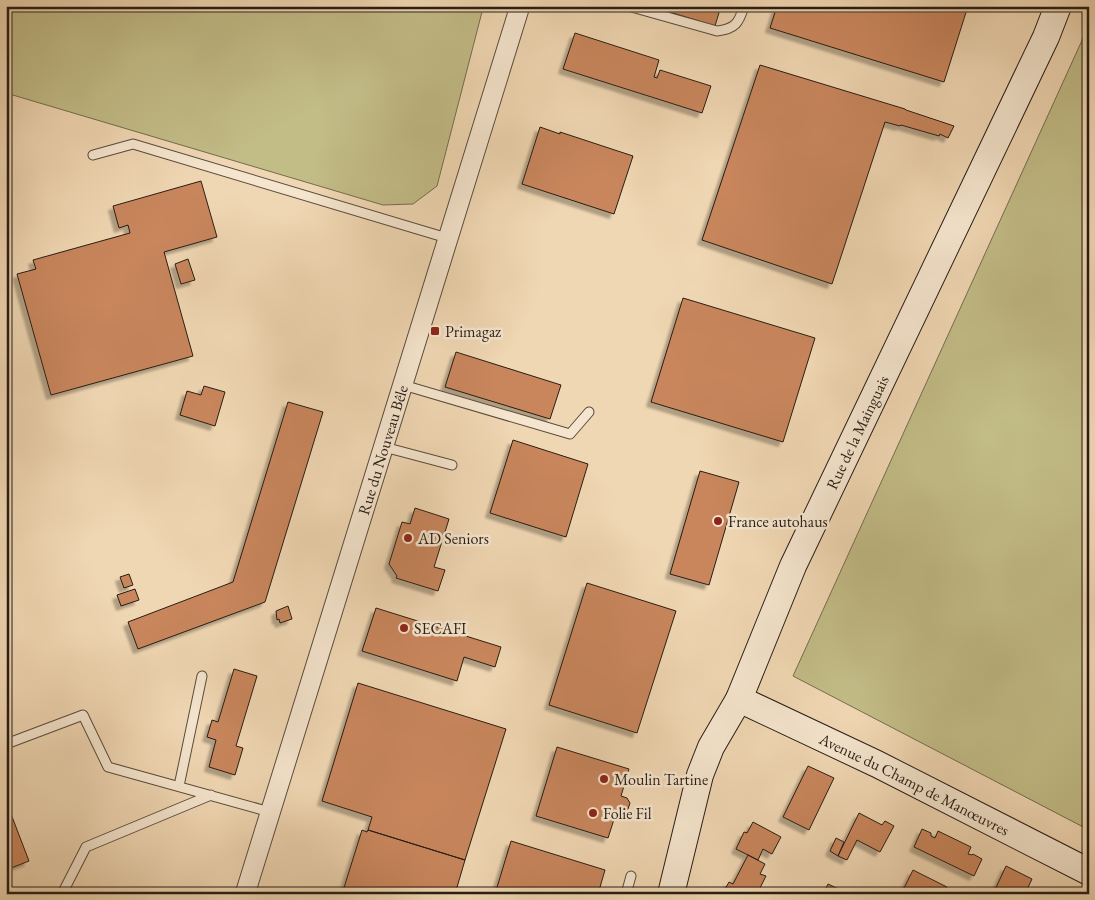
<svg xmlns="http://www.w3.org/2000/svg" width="1095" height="900" font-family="'EB Garamond',serif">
	<defs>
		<filter id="shadow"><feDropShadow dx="-4.5" dy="4.5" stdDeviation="1" flood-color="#0004"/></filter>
	</defs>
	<rect width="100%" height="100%" fill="#f0d7b3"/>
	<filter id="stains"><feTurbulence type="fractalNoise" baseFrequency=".004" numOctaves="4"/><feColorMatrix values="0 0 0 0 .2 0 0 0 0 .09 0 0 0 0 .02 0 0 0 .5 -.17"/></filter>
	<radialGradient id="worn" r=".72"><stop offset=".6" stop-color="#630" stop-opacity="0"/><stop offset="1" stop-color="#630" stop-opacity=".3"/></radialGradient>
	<path fill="#c2bc87" stroke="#746c4e" d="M6,6H479L483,8L437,186L413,204L383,205L6,93Z
		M1089,25V830L793,676Z"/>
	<path fill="#c9865d" stroke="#271d14" filter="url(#shadow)" d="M650,6H721L715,26Z
		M777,6H968L944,82L770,28Z
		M575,33L659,60L654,77L657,78L660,70L711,86L702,113L563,69Z
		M760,65L905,109L906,110L954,126L948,138L940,134L939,136L901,125L900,126L885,122L832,284L702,240Z
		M540,127L560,134V132L633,156L614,214L522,184Z
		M201,181L217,237L164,252L193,356L51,395L17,274L36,269L33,260L130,233L128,225L119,228L113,206Z
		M188,259L195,280L181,284L175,264Z
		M683,298L815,338L783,442L651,402Z
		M456,352L561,385L550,419L445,387Z
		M204,386L225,392L215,426L180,415L187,391L201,395Z
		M288,402L323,412L265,602L138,649L128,622L233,582Z
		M513,440L588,464L566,537L490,513Z
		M700,471L739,482L709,585L670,574Z
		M415,508L449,519L434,567L445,570L438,591L396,578L397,576L389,564L402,522L410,524Z
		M129,574L133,585L124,588L120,577Z
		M587,583L676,611L637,733L549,705Z
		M135,589L139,600L121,606L117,595Z
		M288,606L292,619L280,623L279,619L277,620L276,611Z
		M376,608L501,647L495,667L464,657L457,681L362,651Z
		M234,669L257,676L236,746L243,748L235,775L209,767L216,740L207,737L212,720L218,722Z
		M358,683L506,729L465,860L368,830L372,817L322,801Z
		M557,747L629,769L621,796L627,798L630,803L628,809L623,812L617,810L608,838L536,816Z
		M808,766L834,778L809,830L783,817Z
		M6,801L29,861L6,870Z
		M859,813L882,825L885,821L894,826L880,852L857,840L847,860L838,856Z
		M753,822L781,837L772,854L763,849L758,860L736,849L744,832L747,833Z
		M922,829L931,833V836L935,838L938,831L971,847L968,854L972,855L973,854L982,859L974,876L914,847Z
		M362,830L367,832L368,830L465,860L455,894H342Z
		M836,838L844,842L838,856L830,851Z
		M511,841L605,870L598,894H495Z
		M748,855L765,864L760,874L766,876L757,894H729L724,891L729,882L733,884Z
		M1006,866L1032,879L1025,894H993Z
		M913,870L947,887L944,894H911L903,890Z
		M828,884L843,891L848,894H823Z"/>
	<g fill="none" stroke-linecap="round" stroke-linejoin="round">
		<g stroke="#594c3c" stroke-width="11">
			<path id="lane" d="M628,6L717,31C735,29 739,23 744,6
				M93,155L133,144L447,238
				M403,385L570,434L589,412
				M384,447L452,465
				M6,744L83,715L108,767L270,812
				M179,786L202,676
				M62,894L86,847L211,795
				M626,894L631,876"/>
		</g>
		<g stroke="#594c3c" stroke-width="21">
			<g id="street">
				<path id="s1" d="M245,894L520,6"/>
			</g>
		</g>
		<g stroke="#271d14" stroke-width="28">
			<g id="secondary">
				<path id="s2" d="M739,699L877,764L1089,872"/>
				<path id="s3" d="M671,894L700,775L711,747L739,699L793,566L1046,37L1058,6"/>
			</g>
		</g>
		<use href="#lane" stroke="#f5e5ce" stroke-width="9"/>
		<use href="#street" stroke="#f5e5ce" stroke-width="19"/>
		<use href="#secondary" stroke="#f5e5ce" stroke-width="26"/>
	</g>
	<g fill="#8f2418" stroke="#f5e5ce" stroke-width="2">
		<rect x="430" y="326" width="10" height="10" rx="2.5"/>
		<circle cx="718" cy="521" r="5"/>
		<circle cx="408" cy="538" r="5"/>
		<circle cx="404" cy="628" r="5"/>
		<circle cx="604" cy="779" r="5"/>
		<circle cx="593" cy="813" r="5"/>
	</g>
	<g text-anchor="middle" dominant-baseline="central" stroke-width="5" stroke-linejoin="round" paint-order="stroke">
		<g font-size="16" fill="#271d14" stroke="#f5e5ce" text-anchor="start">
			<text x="445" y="331">Primagaz</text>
			<text x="728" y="521">France autohaus</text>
			<text x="418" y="538">AD Seniors</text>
			<text x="414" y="628">SECAFI</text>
			<text x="614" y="779">Moulin Tartine</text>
			<text x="603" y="813">Folie Fil</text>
		</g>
		<g font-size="16" fill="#271d14" stroke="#f5e5ce">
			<text stroke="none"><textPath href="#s3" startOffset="500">Rue de la Mainguais</textPath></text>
			<text stroke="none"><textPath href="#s1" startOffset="465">Rue du Nouveau Bêle</textPath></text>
			<text stroke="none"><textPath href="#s2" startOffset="195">Avenue du Champ de Manœuvres</textPath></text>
		</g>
	</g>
	<rect width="1095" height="900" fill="none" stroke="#f0d7b3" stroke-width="25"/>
	<rect x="8" y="8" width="1080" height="885" fill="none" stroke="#271d14" stroke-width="2.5"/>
	<rect x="12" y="12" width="1070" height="875" fill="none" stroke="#271d14"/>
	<rect width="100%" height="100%" filter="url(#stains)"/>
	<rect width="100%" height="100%" fill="url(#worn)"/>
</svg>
